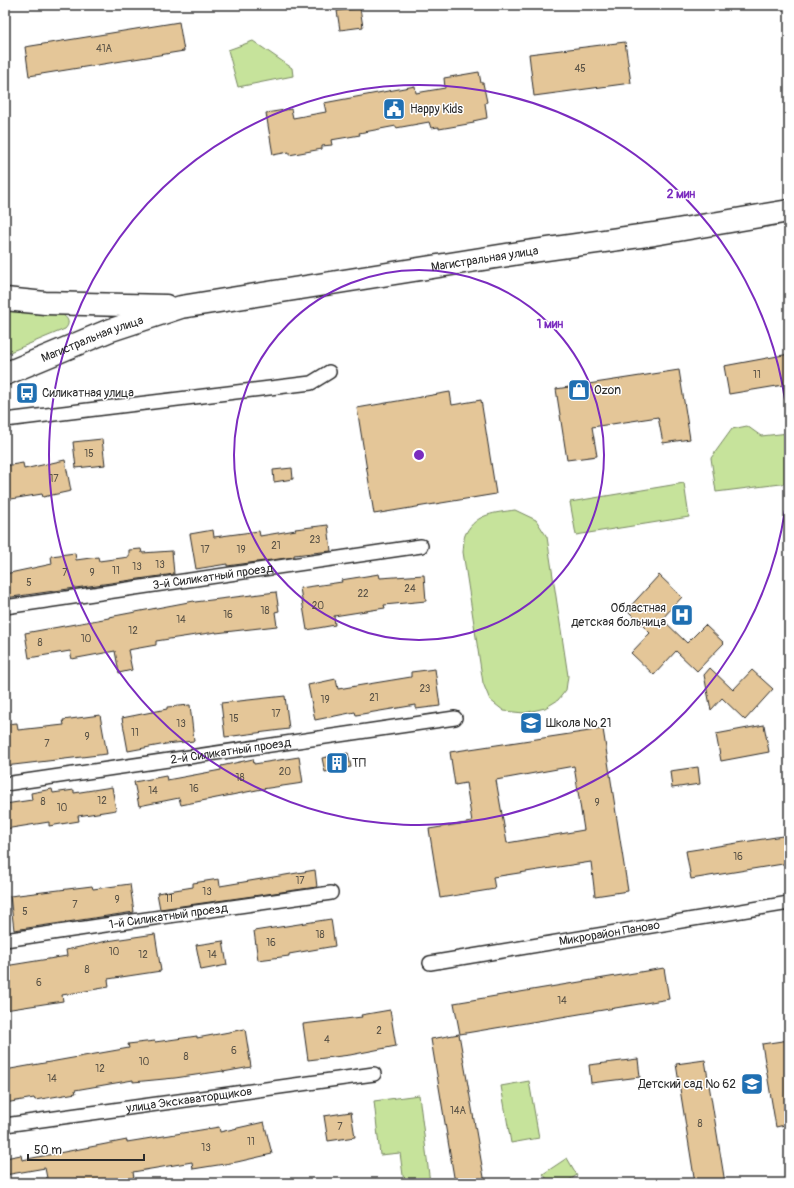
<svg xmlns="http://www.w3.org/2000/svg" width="794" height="1188" font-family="Pangolin,sans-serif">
	<rect width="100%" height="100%" fill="#fff"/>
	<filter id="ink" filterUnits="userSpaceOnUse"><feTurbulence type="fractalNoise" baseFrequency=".025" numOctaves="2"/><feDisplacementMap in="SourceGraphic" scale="8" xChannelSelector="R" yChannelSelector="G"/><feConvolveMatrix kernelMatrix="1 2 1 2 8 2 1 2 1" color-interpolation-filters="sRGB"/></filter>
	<g filter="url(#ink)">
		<path fill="#c6e39b" stroke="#788763" d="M253,41L292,68L293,76L238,87L228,50Z
			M5,309L63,315C69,319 70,324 65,329L5,354Z
			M747,426L761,436L789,433V483L716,492L711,458L732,429Z
			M684,483L689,517L576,535L570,502Z
			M515,510L536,520L547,537L568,676L566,690L558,700L545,708L524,713L504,711L490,700L483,683L463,552C464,546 463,538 466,533C477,513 495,513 515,510Z
			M529,1081L539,1138L511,1143L501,1086Z
			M419,1095L430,1183H404L400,1153L380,1155L374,1101Z
			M567,1158L577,1175L565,1183H550L543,1174Z"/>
		<path fill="#e4c698" stroke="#2b2b2b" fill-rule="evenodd" d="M360,8L363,27L340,30L337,11Z
			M179,22L184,51L29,76L25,47Z
			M625,42L631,83L534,96L529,54Z
			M479,72L481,83H483L487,102L485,103L487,118L473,121L474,123L439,129V127L431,128L429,122L396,128V126L359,133L360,135L331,140L332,145L322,146V149L289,155V152L273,155L266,113L291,109L293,118L326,112L324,103L415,86L416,93L445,88L444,78Z
			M789,354V384L729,394L724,366Z
			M679,370L690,439L663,443L658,417L592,427L597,456L567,460L556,389Z
			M450,392L452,405L481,400L496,494L374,514L357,408Z
			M102,439L105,465L76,468L73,442Z
			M65,460L71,491L43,497L42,494L5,500V466L23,463L24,469Z
			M292,468L293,479L274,482L273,470Z
			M328,525L331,551L294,555V557L227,566V564L196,569L190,534L213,530L214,537L259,531L260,536L296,530L295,529Z
			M141,549L142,553L172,551L174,574L5,598V574L52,564L51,556L75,553L76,560L98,557L99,561L129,557V550Z
			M379,574L380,578L424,575L426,601L384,605L385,608L334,616L335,625L307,630L300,588L342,582L341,580Z
			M659,575L682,597L662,619L687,643L705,625L724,643L697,671L676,651L654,675L631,653L650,633L627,610Z
			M276,592L279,611L275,612L277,626L216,633V632L156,641V645L128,650L132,670L119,673L115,651L72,659L70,651L29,658L25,633L109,618V617L194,601L195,602Z
			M710,668L733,690L752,670L773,689L745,720L722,698L711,710L704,675Z
			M435,669L440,706L416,709V705L356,715L355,712L315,720L308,685L336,679L338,689L411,677V672Z
			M285,696L289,729L225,737L221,703Z
			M190,705L194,741L166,744L128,751L122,718L167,709V707Z
			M100,715L107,754L5,766V724L17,723L18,730L64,725L63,720Z
			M764,725L769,752L721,761L716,734Z
			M603,729L628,891L595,896L591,862L493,877L495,889L440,898L429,829L472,822L466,783L455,785L450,752ZM574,766L584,830L507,843L496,780Z
			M348,753L351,767L325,772L322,758Z
			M299,757L303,783L262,789L181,805L179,798L139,806L134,782L166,776L167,780L221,770V766L253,759L254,764Z
			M698,767L700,784L672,788L670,771Z
			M112,787L116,810L78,816L79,821L49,826V822L5,829V804L32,800L31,793L52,789L53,793L74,790V793Z
			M789,835V863L691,879L686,851Z
			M315,870L317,887L160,909L157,893L193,887V883L219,879L220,886Z
			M130,884L134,912L14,930L10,896L92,886L93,889Z
			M331,919L335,946L289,954V956L258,960L254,931Z
			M155,934L161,971L108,979L109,987L62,995L63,1001L5,1010V966L67,956L66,950L107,941Z
			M223,941L227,965L201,970L196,945Z
			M664,968L669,999L460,1034L454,1003Z
			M390,1010L396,1046L350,1055L308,1060L303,1024L362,1017L361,1015Z
			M245,1029L251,1067L223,1072V1071L175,1078L133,1082V1080L75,1090L76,1093L35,1100L34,1098L5,1103V1070L129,1048L128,1044L155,1041V1042L197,1036V1038Z
			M459,1034L485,1183H455L431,1039Z
			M789,1040V1124L776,1127L762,1044Z
			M638,1059L640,1077L591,1083L589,1065Z
			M705,1060L725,1183H695L676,1064Z
			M351,1112L355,1137L328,1141L324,1116Z
			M264,1122L272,1154L237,1162L193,1169L192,1162L133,1172L134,1178L108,1183H48L45,1168L5,1175V1158L21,1155L22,1160L127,1140V1142L219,1127L220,1132Z"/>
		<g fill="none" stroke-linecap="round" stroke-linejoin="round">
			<g stroke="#2b2b2b" stroke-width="16">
				<g id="street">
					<path d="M5,420L311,383L329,372"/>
					<path id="s1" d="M5,607L421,546"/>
					<path id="s2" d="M5,784L455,718"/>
					<path id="s3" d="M5,940L112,924L331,893"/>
					<path id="s4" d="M430,963L789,903"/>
					<path id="s5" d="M5,1125L374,1074"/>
				</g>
			</g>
			<g stroke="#2b2b2b" stroke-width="25">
				<g id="highway">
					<path d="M5,299L45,303L166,306"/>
					<path id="s6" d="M5,374L108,331L181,307L526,252L654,234L789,211"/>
				</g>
			</g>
			<use href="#street" stroke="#fff" stroke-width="13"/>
			<use href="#highway" stroke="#fff" stroke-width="22"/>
		</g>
	</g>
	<g fill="none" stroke="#7b2cbf" stroke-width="2">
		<circle cx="419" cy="455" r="185"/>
		<path d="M789 458A370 370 0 1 1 789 452"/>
	</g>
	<defs>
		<g id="civic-square" transform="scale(1.15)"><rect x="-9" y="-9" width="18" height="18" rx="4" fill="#1f6fb2" stroke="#fff"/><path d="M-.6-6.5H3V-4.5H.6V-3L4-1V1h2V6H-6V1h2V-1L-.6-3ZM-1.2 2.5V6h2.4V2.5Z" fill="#fff"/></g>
		<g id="shop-square" transform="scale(1.15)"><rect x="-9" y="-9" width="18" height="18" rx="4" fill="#1f6fb2" stroke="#fff"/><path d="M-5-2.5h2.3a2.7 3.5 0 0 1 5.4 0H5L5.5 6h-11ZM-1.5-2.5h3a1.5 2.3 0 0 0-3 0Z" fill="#fff"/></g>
		<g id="bus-square" transform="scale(1.15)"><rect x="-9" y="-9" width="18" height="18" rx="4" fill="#1f6fb2" stroke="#fff"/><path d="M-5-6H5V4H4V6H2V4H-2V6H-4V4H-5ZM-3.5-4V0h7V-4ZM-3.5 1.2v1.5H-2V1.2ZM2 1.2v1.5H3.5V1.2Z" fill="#fff"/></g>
		<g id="hospital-square" transform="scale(1.15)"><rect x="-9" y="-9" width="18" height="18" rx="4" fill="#1f6fb2" stroke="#fff"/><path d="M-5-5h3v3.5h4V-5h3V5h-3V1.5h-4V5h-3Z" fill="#fff"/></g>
		<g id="school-square" transform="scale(1.15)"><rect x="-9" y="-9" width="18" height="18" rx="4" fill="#1f6fb2" stroke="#fff"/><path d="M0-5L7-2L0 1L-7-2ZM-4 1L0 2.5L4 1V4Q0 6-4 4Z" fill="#fff"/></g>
		<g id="building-square" transform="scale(1.15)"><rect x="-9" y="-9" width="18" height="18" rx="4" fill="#1f6fb2" stroke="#fff"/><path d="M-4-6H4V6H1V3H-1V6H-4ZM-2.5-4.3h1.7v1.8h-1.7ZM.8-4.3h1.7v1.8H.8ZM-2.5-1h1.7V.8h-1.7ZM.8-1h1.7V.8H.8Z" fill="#fff"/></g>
	</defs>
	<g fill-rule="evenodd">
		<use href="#civic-square" x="394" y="109"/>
		<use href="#shop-square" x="579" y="390"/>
		<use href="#bus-square" x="27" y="393"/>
		<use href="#hospital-square" x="682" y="615"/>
		<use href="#school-square" x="531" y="723"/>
		<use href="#building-square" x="337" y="763"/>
		<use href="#school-square" x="752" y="1084"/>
	</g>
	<g text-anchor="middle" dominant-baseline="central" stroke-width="3" stroke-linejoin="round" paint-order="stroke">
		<g font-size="10" fill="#595246">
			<text x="104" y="49">41А</text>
			<text x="580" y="69">45</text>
			<text x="757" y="375">11</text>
			<text x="89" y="454">15</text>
			<text x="54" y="479">17</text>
			<text x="315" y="540">23</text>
			<text x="276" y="546">21</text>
			<text x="205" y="550">17</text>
			<text x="241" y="550">19</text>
			<text x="160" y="565">13</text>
			<text x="137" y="567">13</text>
			<text x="116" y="571">11</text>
			<text x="65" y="573">7</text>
			<text x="92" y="573">9</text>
			<text x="29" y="583">5</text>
			<text x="410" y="589">24</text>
			<text x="363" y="594">22</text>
			<text x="318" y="606">20</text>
			<text x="265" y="611">18</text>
			<text x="228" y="615">16</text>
			<text x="181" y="620">14</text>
			<text x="133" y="631">12</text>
			<text x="86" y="639">10</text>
			<text x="40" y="643">8</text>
			<text x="425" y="689">23</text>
			<text x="374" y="698">21</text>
			<text x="325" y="700">19</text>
			<text x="276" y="714">17</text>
			<text x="234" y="719">15</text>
			<text x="181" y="724">13</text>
			<text x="135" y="733">11</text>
			<text x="87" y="737">9</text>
			<text x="47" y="744">7</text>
			<text x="285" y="772">20</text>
			<text x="240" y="778">18</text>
			<text x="194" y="789">16</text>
			<text x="153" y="791">14</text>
			<text x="102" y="801">12</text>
			<text x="43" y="802">8</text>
			<text x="597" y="803">9</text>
			<text x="62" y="808">10</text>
			<text x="738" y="857">16</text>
			<text x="300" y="881">17</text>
			<text x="207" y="892">13</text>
			<text x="169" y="899">11</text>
			<text x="117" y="900">9</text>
			<text x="75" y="905">7</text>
			<text x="25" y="912">5</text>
			<text x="320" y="935">18</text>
			<text x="271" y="943">16</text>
			<text x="114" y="952">10</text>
			<text x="143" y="955">12</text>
			<text x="212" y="955">14</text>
			<text x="87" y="970">8</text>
			<text x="39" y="983">6</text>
			<text x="562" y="1001">14</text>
			<text x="379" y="1031">2</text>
			<text x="327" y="1040">4</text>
			<text x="234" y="1051">6</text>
			<text x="186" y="1057">8</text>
			<text x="144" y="1062">10</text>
			<text x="100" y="1069">12</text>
			<text x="52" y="1079">14</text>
			<text x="458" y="1111">14А</text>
			<text x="700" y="1124">8</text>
			<text x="340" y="1127">7</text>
			<text x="251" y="1142">11</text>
			<text x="206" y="1148">13</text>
		</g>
		<g font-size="12" fill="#2b2b2b" stroke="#fff" text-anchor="start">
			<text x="410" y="109">Happy Kids</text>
			<text x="594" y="390">Ozon</text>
			<text x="42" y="393">Силикатная улица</text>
			<text x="666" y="608" text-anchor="end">Областная<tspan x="666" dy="14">детская больница</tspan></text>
			<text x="546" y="723">Школа № 21</text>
			<text x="352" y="763">ТП</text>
			<text x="736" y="1084" text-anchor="end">Детский сад № 62</text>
		</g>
		<g font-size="12" fill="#2b2b2b" stroke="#fff">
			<text stroke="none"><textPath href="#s6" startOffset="496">Магистральная улица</textPath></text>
			<text stroke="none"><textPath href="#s6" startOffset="94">Магистральная улица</textPath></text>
			<text stroke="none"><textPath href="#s1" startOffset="210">3-й Силикатный проезд</textPath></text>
			<text stroke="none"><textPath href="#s2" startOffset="228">2-й Силикатный проезд</textPath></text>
			<text stroke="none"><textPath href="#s3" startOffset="165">1-й Силикатный проезд</textPath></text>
			<text stroke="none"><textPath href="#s4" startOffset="182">Микрорайон Паново</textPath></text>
			<text stroke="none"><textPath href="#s5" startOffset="186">улица Экскаваторщиков</textPath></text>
		</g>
	</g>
	<circle cx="419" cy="455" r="6" fill="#7b2cbf" stroke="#fff" stroke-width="2"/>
	<g font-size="12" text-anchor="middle" font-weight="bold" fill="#7b2cbf" stroke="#fff" stroke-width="3" stroke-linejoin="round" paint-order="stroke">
		<text x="681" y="198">2 мин</text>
		<text x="550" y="328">1 мин</text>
	</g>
	<rect width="794" height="1188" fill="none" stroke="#fff" stroke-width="20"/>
	<rect x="10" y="10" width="774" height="1168" fill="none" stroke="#2b2b2b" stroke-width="1.5" filter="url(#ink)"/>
	<path d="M28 1154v6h116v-6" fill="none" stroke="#2b2b2b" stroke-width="2"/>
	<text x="34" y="1154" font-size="12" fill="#2b2b2b" stroke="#ffffff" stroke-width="3" paint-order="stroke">50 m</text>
</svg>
